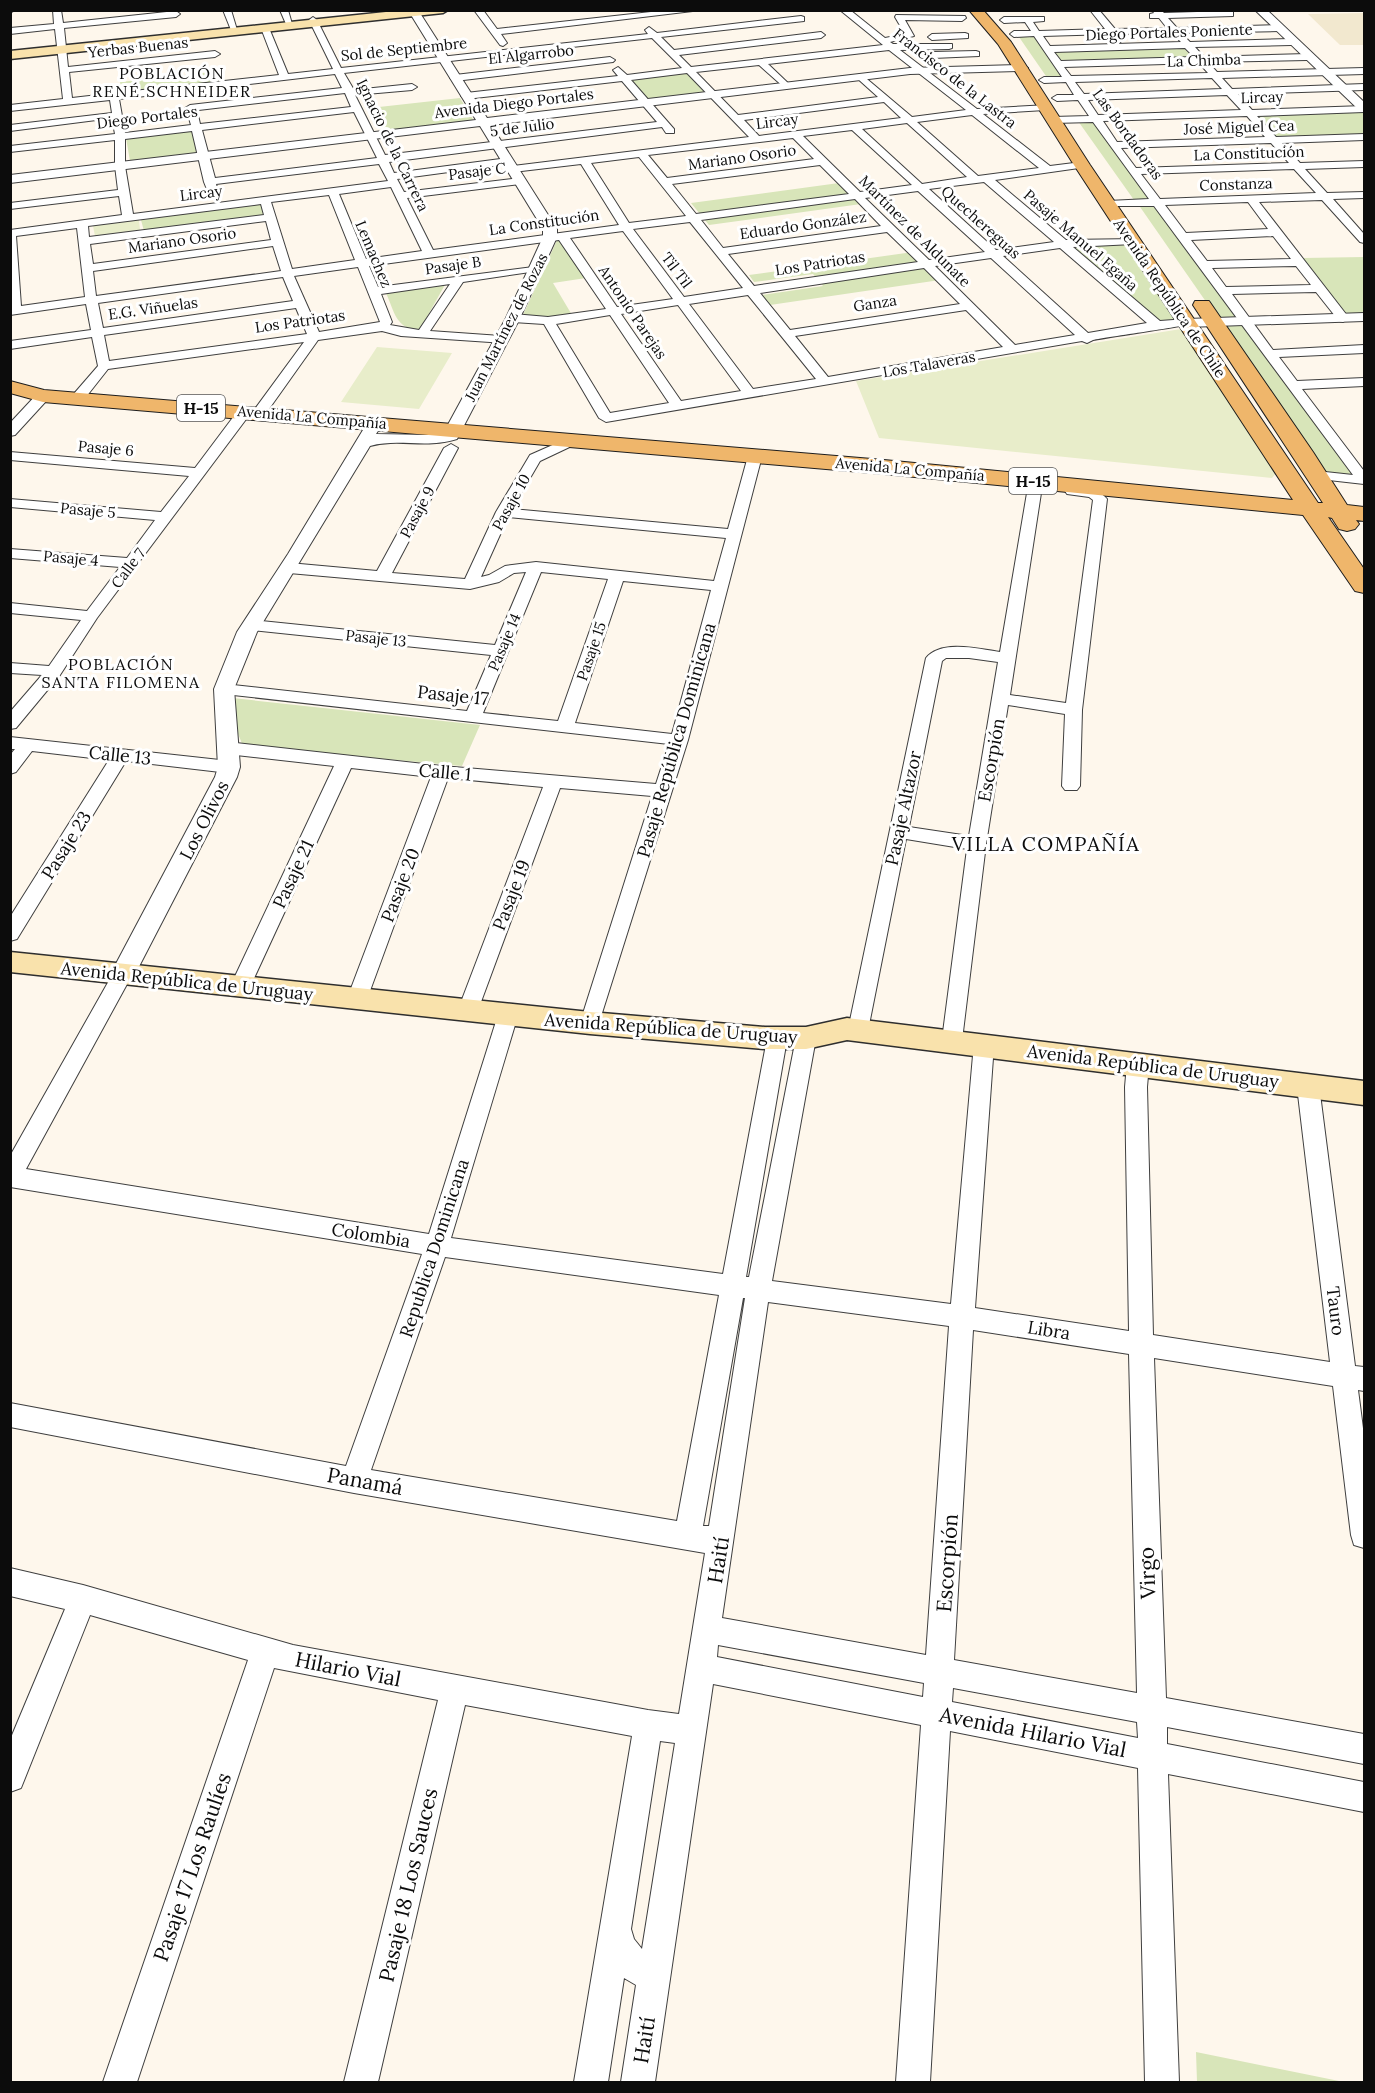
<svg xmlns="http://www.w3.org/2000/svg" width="1375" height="2093" font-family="Lora,serif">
	<rect width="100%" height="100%" fill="#fef7ec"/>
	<path fill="#f2e8cf" d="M1364,13V45H1340L1308,14Z"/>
	<path fill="#d8e5b9" d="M1035,36L1063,78L1048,79L1019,37Z
		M1181,45L1193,58L1054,62L1047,49Z
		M222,71L226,82L123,94L120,82Z
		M688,72L707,92L648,99L630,79Z
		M460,98L474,121L381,131L370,108Z
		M1364,110V137L1274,141L1249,114Z
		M1092,120L1152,200H1134L1078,121Z
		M193,130L199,153L130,161L126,138Z
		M839,183L861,204L709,225L691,203Z
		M264,203L267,216L144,231L141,220Z
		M1153,203L1238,319H1218L1138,204Z
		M558,238H562L586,278L553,283L572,315L550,318L523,315Z
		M1129,244L1179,321L1158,323L1067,246Z
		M913,252L940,280L770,305L762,295L823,286L813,274L754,282L749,275Z
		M1364,257V313H1345L1303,258Z
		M446,283L419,331C395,327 395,313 386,293Z
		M1220,324H1243L1353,476L1321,473Z
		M223,697L480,725L462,766L243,746Z
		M1196,2052L1344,2082H1197Z"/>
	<path fill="#e8edca" d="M139,220L140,230L95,236L93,226Z
		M1181,329L1277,472L1272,478L879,438L856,381Z
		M377,347L452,353L419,409L341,402Z"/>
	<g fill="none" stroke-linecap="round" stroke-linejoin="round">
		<g stroke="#3f3f3f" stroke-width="2">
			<path id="minor" d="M10,10H15L10,13Z
				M53,10H61L63,23L176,11L180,14L176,17L64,28L68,67L215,51L220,54L215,57L69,72L72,98L98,95L99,92L115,93L279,75L261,28L265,25L269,28L288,74L333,69L309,20L313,17L317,20L341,68L648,34L645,30L649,27L657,33L801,16L804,17V21L661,37L674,50L821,32L825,35L821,38L679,55L691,67L883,45L840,10H850L885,38L905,34L895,17L896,15L965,16L966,18L962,21L905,20L914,36L890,42L893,44H952V48L949,49L900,50L977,109L1048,105L1050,107L1045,110L983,114L1050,166L1082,162L1086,163V167L995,180L1066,240L1137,239V243L1133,244L1073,247L1160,321L1187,319L1193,323C1189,326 1106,337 1093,340L1087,343L1082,341L606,422L599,418L544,324L513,322L507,318L513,314L548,317L606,309L559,240L369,266L378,287L541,266V270L537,271L463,282L430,331L501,336L507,340L505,343L401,336L382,331L318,340L264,416L259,417L252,413L304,342L108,369L82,402H72L70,399L72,396L98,366L92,337L10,349V341L91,330L86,304L10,315V230L122,215L119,196L10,209V203L118,190L115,166V140L10,152V146L115,134L112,118L10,131V125L112,113L110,100L10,111V105L63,99L55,29L10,34V28L54,24ZM652,38L682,68L627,75L618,67L613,70L618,76L466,93L461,96L466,99L622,81L657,122L385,155L355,95L412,90L417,87L412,84L354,90L344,73ZM889,50L966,110L912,117L861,74L858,75V79L878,97L738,115L696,72L759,65L786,89L791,86L789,84L768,64ZM687,73L749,137L513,166L508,169L513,172L581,164L619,225L433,250L407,198L520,184L525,181L520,178L404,192L397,179L508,164L513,161L508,158L394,173L389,162L662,127L666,133H674V129L631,80ZM335,74L342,88L190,105L185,108L190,111L345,93L351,107L200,124L198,115L193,112L188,115L191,125L125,133L119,99ZM884,102L901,118L759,136L744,120ZM354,112L377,158L215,178L202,130ZM972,115L1039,168L978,176L917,122ZM907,123L967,177L922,184L862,129ZM852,130L912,185L860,192L803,136ZM192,131L204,182L210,197L214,198L219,195L216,184L379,164L388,181L133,214L125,166V139ZM793,138L814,159L667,178L648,155ZM639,157L686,216L629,223L591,163ZM820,165L849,194L696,214L672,184ZM984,182L1054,242L996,250L929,189ZM391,187L422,251L366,259L339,194ZM918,191L985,252L929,260L865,198ZM329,195L355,260L292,269L271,202ZM855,199L881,226L723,248L701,220ZM261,204L264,215L89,237L88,226ZM266,221L271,240L93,264L90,244ZM690,222L743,288L684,297L633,229ZM77,228L85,297L21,306L16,236ZM623,231L673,299L617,307L570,238ZM887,232L918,262L754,286L728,254ZM273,246L281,271L96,296L93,271ZM1060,248L1147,323L1088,333L1003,256ZM991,258L1075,335L1015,345L935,266ZM358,267L380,322L319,332L294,276ZM924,268L960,304L790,330L760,293ZM283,277L293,301L103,328L98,303ZM450,284L419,330L390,325L392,322L381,294ZM748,295L816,379L753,389L689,304ZM678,305L741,391L681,401L621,314ZM296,308L307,334L109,361L104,335ZM966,310L1003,347L828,377L795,336ZM610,315L669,403L610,413L556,324Z
				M223,10H231L237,30H231Z
				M280,10H288L292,24H286Z
				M474,10H483L497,29L669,10H701L501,34L507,43L503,46L500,45Z
				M1090,10H1099L1115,29L1167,28L1159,18H1150V14L1154,13L1152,10H1161L1164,13L1230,11L1233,12V16L1168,18L1177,28L1279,25L1283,28L1279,31L1181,33L1190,42L1291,39L1295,42L1291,45L1195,47L1204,57L1307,54L1312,57L1307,60L1208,62L1217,72L1364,68V74L1222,78L1232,89L1364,84V90L1238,94L1252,110L1364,106V112L1257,116L1276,137L1364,134V140L1282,143L1300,163L1364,161V167L1305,169L1327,193L1364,192V198L1333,199L1364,234V243L1360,242L1322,200L1259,202L1349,318L1343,322L1339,321L1316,292L1232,294L1273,350L1364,345V353L1279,357L1297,381L1364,378V386L1302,389L1364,471V484L1311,478L1309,475L1316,471L1353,475L1154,206H1104V202L1108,201L1149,199L1093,122L1053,123L1048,120L1053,117L1089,116L1078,100L1057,101L1052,98L1057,95H1074L1066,82L1044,83L1039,80L1044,77H1062L1034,36L1014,37L1010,34L1014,31H1031L1025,22L1004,23L1000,20L1004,17H1044V21L1033,22L1039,31L1105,29ZM1172,33L1181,42L1050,46L1043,36L1110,34L1119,43L1123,40L1119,34ZM1185,48L1194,57L1061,61L1054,52ZM1199,63L1208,73L1071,76L1064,67ZM1212,78L1222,89L1084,94L1075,82ZM1227,95L1241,110L1098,115L1088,100ZM1247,116L1265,137L1117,142L1103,121ZM1271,143L1289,163L1136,168L1121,148ZM1294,169L1316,193L1160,199L1141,174ZM1248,202L1268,229L1186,233L1165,205ZM1273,236L1291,259L1207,261L1191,240ZM1296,266L1311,285L1226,287L1212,268Z
				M965,33L968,34V38L932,40L928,37L932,34Z
				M976,51L979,52V56L933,58L928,55L933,52Z
				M610,57L615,60L613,62L455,81L450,78L455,75Z
				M43,392L48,393L50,396L48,399L15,435L10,436V423L38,393Z
				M245,407L252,411L250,414L97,618L60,675L16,728L10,729V712L42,675L10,673V663L49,666L81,620L10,613V603L87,611L120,567L10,558V549L127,558L155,520L10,507V499L161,512L189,476L10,460V452L195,468L240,408Z
				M573,436L578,437L580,440L578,443L540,461L512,509L728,529L748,456L755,452L762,456L688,740L597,1029L590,1031L583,1029L580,1023L652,796L560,788L478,1010L475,1016L468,1018L461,1016L458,1010L543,787L448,778L367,999L364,1005L357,1007L350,1005L347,999L431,777L351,768L250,987L247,992L240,995L233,992L230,987L334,766L227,754L221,752L218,748L221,744L227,742L442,766L656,784L669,744L224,694L218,693L216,689L218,685L224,684L467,711L491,655L252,630L244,625L252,620L495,645L526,572L514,573L499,582L470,589L289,573L281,568L289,563L377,571L444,448L451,444L458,448L392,573L465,579L496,512L530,455ZM508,517L726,538L714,581L536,562L505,566L489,575L481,577ZM541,572L608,579L558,721L483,713ZM623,581L711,590L672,734L575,723Z
				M1032,476L1039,480L1041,493L1010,695L1066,703L1093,500L1089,497L1067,494L1065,491C1076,481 1099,489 1107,499L1082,710L1080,786L1077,790H1065L1062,786L1065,714L1008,705L986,844L962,1040L959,1046L952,1048L945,1046L942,1040L967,849L906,839L868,1030L865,1036L858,1038L851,1036L848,1030L926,658C941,639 980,649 1000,652L1027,493L1025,480ZM946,658H969L998,662L969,836L909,827L942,661Z
				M10,737L229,761L235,763L238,767L235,771L229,773L126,761L17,939L10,941V917L109,760L32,751L16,772L10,774V755L15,749H10Z
				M122,967L129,970L132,975L26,1169L429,1234L498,1015L501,1009L508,1007L515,1009L518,1015L451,1238L723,1274L767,1039L770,1033L777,1031L784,1033L787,1039L746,1277H749L796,1038L799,1032L806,1030L813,1032L816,1038L772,1281L951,1304L974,1044L977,1038L984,1036L991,1038L994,1044L975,1308L1129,1331L1125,1087L1127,1064L1131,1058L1138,1056L1145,1058L1149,1064L1147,1087L1153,1335L1330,1362L1297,1086L1300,1080L1308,1077L1316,1080L1319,1086L1355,1366L1364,1367V1391L1358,1390L1364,1436V1548L1354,1545L1351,1535L1333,1386L1154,1358L1166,1698L1364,1734V1764L1167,1727V1744L1364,1782V1812L1168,1774L1179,2082H1145L1138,1768L950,1731L930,2082H896L921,1725L713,1684L655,2082H621L636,1985L624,1978L608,2082H574L632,1736L465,1705L378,2082H344L438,1700L274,1668L137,2082H103L248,1660L90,1615L21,1788L10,1792V1740L65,1609L10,1596V1568L83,1585L293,1645L648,1710L679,1714L705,1553L354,1493L10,1427V1403L346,1466L422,1254L10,1187V1156L115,970ZM445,1257L719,1295L677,1521L371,1470ZM743,1298H745L709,1526H703ZM768,1302L949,1326L926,1655L722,1618ZM973,1330L1129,1354L1137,1693L954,1660ZM718,1645L924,1683L923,1697L717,1657ZM953,1688L1137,1722L1138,1738L952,1702ZM660,1741L675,1743L642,1949L634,1939L631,1929Z"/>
		</g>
		<g stroke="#3f3f3f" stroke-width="2">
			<path id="tertiary" d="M408,10H418L487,118L910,68L1022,65L1028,68L1022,71L910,74L491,125L557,229V237L520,318L457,439C426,449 399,438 370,446L257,632L234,689L240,767L237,777L131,982L122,984L113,982L110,975L215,777L218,767L214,689L237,632L288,554L369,420L375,418L383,423L376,434L430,435L444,432L506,318L543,237V229L480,126L10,183V175L476,120Z
				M1255,10H1267L1364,102V111H1360Z
				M1364,313V321L1187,327L1180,323L1187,319Z"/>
		</g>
		<g stroke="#2e2e2e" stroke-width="3">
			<path id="secondary" d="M405,10H448L443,13L10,59V51Z
				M10,952L590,1012L765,1027H806L847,1018L1364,1081V1105L847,1040L806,1049H765L590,1034L10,972Z"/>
		</g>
		<g stroke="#1d1d1d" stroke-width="2">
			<path id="primary" d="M969,10H983L1011,42L1090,165L1318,503H1323L1193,305L1195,301H1209L1313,452L1347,505L1364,507V521L1356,520L1359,524L1355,529L1347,531L1339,529L1332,518L1328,517L1364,569V593L1355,591L1303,515L884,474L43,402L10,393V381L44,390L884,460L1293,500L1074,165L998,44Z"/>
		</g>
		<use href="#minor" fill="#fff" fill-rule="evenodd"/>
		<use href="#tertiary" fill="#fff" fill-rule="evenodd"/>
		<use href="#secondary" fill="#f9e2ac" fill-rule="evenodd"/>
		<use href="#primary" fill="#efb66b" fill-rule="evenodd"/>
	</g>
	<g text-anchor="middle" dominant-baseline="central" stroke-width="6" stroke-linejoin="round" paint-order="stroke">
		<g font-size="15" fill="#0c0c0c" stroke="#fff">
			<text transform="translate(1169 32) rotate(-2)">Diego Portales Poniente</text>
			<text transform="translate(138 47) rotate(-6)">Yerbas Buenas</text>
			<text transform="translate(404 49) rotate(-6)">Sol de Septiembre</text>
			<text transform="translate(531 54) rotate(-6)">El Algarrobo</text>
			<text transform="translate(1204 60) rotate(-2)">La Chimba</text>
			<text transform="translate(955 78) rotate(38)">Francisco de la Lastra</text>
			<text transform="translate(1262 97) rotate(-2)">Lircay</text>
			<text transform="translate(514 103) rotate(-7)">Avenida Diego Portales</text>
			<text transform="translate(147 117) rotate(-7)">Diego Portales</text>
			<text transform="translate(777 121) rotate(-7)">Lircay</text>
			<text transform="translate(522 127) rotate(-7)">5 de Julio</text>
			<text transform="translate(1239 127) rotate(-2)">José Miguel Cea</text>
			<text transform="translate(1128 134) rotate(54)">Las Bordadoras</text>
			<text transform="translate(393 145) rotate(64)">Ignacio de la Carrera</text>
			<text transform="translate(1249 153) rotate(-2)">La Constitución</text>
			<text transform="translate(742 157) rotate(-8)">Mariano Osorio</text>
			<text transform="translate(477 171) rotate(-7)">Pasaje C</text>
			<text transform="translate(1236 184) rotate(-2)">Constanza</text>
			<text transform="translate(201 193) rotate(-7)">Lircay</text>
			<text transform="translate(544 222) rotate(-8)">La Constitución</text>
			<text transform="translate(981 222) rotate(42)">Quechereguas</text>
			<text transform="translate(803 225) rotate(-8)">Eduardo González</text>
			<text transform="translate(915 231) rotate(45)">Martínez de Aldunate</text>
			<text transform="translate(182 240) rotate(-8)">Mariano Osorio</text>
			<text transform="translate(1081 240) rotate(41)">Pasaje Manuel Egaña</text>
			<text transform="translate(374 254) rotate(67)">Lemachez</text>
			<text transform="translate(820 263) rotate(-9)">Los Patriotas</text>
			<text transform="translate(453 265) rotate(-8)">Pasaje B</text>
			<text transform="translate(677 270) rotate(53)">Til Til</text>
			<text transform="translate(1170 298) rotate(56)">Avenida República de Chile</text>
			<text transform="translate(875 303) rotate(-9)">Ganza</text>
			<text transform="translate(153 308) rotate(-8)">E.G. Viñuelas</text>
			<text transform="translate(633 312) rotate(56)">Antonio Parejas</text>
			<text transform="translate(300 321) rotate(-8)">Los Patriotas</text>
			<text transform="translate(506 327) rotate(-63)">Juan Martínez de Rozas</text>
			<text transform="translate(929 364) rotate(-10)">Los Talaveras</text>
			<text transform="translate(312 417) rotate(5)">Avenida La Compañía</text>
			<text transform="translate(106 448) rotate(5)">Pasaje 6</text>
			<text transform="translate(910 469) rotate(5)">Avenida La Compañía</text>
			<text transform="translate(511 502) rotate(-61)">Pasaje 10</text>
			<text transform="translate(88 510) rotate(5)">Pasaje 5</text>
			<text transform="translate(417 512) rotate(-62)">Pasaje 9</text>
			<text transform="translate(71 558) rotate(5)">Pasaje 4</text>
			<text transform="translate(128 568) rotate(-53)">Calle 7</text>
			<text transform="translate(376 638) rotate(6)">Pasaje 13</text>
			<text transform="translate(504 642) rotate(-67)">Pasaje 14</text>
			<text transform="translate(591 651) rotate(-71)">Pasaje 15</text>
		</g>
		<g font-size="16" letter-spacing="1.5" fill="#0c0c0c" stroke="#fff">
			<text x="172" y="73">POBLACIÓN<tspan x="172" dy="18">RENÉ SCHNEIDER</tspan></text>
			<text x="121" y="664">POBLACIÓN<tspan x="121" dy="18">SANTA FILOMENA</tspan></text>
		</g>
		<g fill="#fff" stroke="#555" stroke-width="1.5">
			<rect x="177" y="395" width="48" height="26" rx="4.5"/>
			<rect x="1009" y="468" width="48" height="26" rx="4.5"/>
		</g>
		<g font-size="16" font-weight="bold" fill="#0c0c0c">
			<text x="201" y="408">H-15</text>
			<text x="1033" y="481">H-15</text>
		</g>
		<g font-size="18" fill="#0c0c0c" stroke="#fff">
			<text transform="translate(453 695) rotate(6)">Pasaje 17</text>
			<text transform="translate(676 740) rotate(-74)">Pasaje República Dominicana</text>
			<text transform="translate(120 755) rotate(6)">Calle 13</text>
			<text transform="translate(991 760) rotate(-80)">Escorpión</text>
			<text transform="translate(445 772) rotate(5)">Calle 1</text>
			<text transform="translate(903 808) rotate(-78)">Pasaje Altazor</text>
			<text transform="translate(204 820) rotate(-63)">Los Olivos</text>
			<text transform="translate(66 845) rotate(-58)">Pasaje 23</text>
			<text transform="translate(293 874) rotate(-65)">Pasaje 21</text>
			<text transform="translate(400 885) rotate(-69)">Pasaje 20</text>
			<text transform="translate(511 895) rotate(-69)">Pasaje 19</text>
			<text transform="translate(187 981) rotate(6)">Avenida República de Uruguay</text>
			<text transform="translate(671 1028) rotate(4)">Avenida República de Uruguay</text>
			<text transform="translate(1153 1066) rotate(7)">Avenida República de Uruguay</text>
			<text transform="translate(371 1235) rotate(9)">Colombia</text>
			<text transform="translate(434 1248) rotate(-72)">Republica Dominicana</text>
			<text transform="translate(1336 1311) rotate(83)">Tauro</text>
			<text transform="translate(1049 1330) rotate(9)">Libra</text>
		</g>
		<g font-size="20" letter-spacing="1.5" fill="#0c0c0c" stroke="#fff">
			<text x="1046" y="843">VILLA COMPAÑÍA</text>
		</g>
		<g font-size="21" fill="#0c0c0c" stroke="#fff">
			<text transform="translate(365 1481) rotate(10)">Panamá</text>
			<text transform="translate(718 1560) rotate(-81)">Haití</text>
			<text transform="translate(947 1563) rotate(-86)">Escorpión</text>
			<text transform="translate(1147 1573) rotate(-92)">Virgo</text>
			<text transform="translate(348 1669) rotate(11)">Hilario Vial</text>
			<text transform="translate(1033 1732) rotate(11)">Avenida Hilario Vial</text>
			<text transform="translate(192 1867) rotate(-71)">Pasaje 17 Los Raulíes</text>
			<text transform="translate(408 1885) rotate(-77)">Pasaje 18 Los Sauces</text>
			<text transform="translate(644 2040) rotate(-81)">Haití</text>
		</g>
	</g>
	<rect width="1375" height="2093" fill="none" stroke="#0c0c0c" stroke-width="24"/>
</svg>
